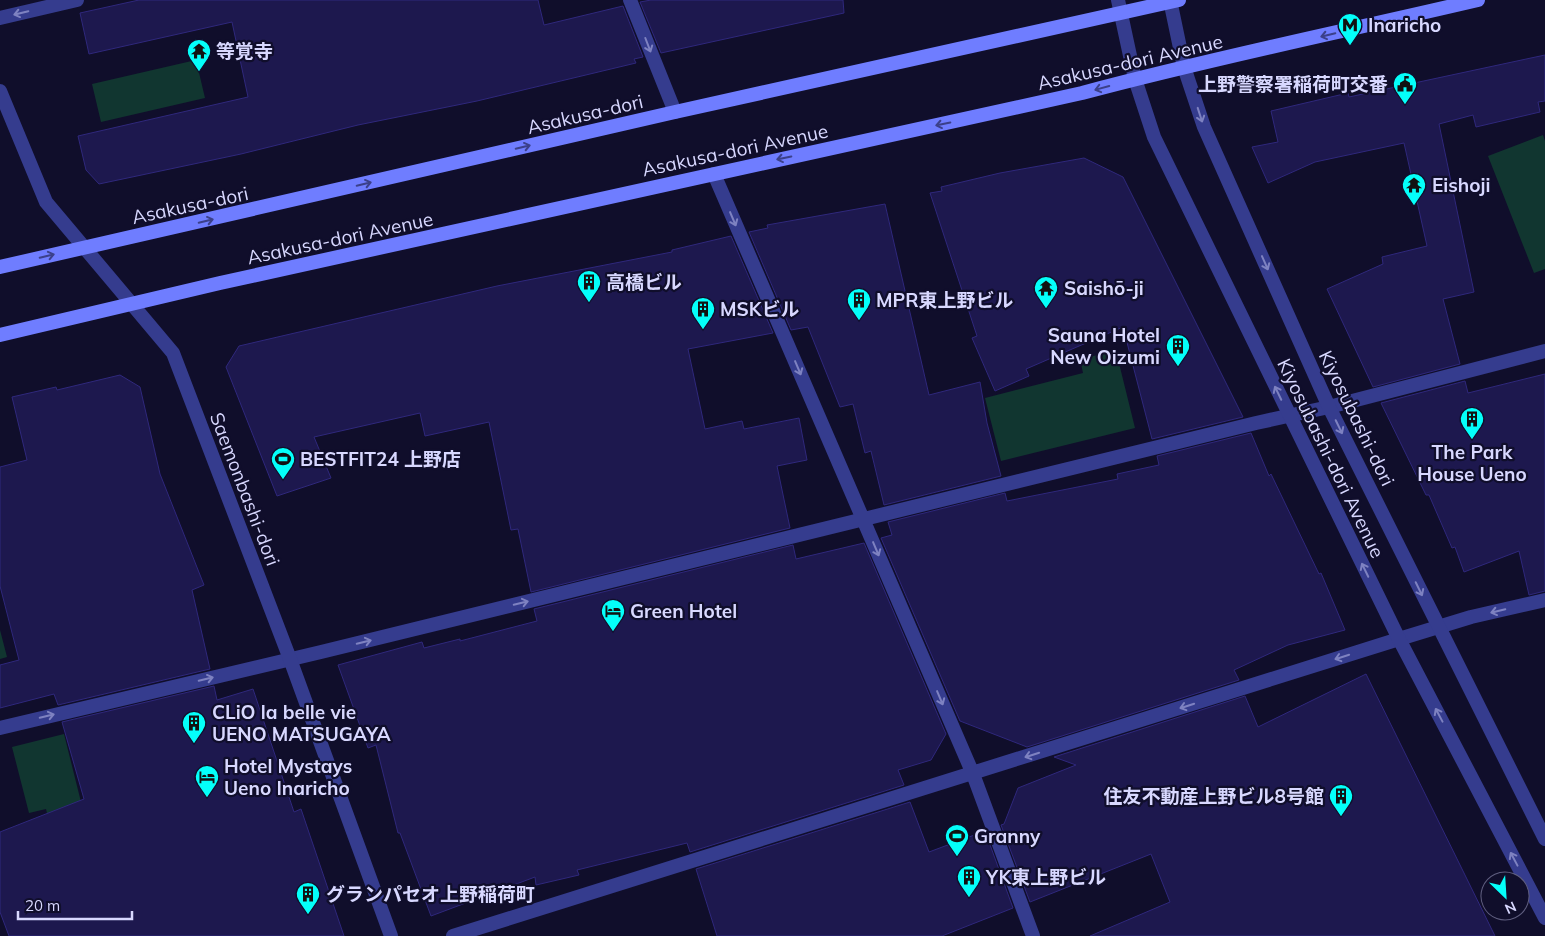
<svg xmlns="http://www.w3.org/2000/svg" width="1545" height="936" font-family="Mulish,'Noto Sans JP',sans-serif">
	<rect width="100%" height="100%" fill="#100e2b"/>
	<path fill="#113630" d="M196,60L205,98L101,122L92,84Z
		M1543,135L1545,141V269L1534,273L1488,156Z
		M1116,351L1135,428L1001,461L985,398L1083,373L1080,359Z
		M0,630L7,657L0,659Z
		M64,734L96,862L61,871L46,809L29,813L12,747Z"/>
	<path fill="#1d184e" stroke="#2f287c" d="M139,0H538L544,25L623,6L643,57L634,59L636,63L477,101L358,125L241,154L99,184L86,170L78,136L248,97L232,22L89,54L80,13Z
		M651,0H843L844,13L661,53L640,2Z
		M1545,55V101L1538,102L1540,112L1476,127L1473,115L1439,124L1474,292L1443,299L1460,364L1373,387L1327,289L1383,264L1382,257L1427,246L1404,143L1315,162L1268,183L1252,147L1278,142L1271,111L1348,93L1349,97Z
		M1084,158L1123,177L1243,417L1152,439L1123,327L1026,369L1029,376L995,391L972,338L977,336L930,193L942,191L941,187L1000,173Z
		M885,204L929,395L980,382L987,423L1001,476L884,505L871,451L865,453L853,404L840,407L808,327L791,330L749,232L768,228L767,225Z
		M731,236L773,333L688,349L705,429L742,421L744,429L799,418L807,460L777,466L790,528L531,592L518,529L511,530L489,422L425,436L420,413L314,437L331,478L277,496L226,367L239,346L497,286L672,252V250Z
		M1545,374V591L1529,595L1519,551L1464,572L1455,547L1452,548L1429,495H1426L1381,403L1465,381L1468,393Z
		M120,375L140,387L160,474L204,585L192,590L210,669L58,705L54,694L0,708V665L19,660L0,586V467L27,460L12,397L56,387L57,390Z
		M1251,433L1269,476L1271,474L1319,574L1321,573L1345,630L1288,645L1234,670L1239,680L1027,747L960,721L881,538L892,535L888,522L1005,493L1007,501L1118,479L1117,474L1159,465L1157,456Z
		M864,543L946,734L931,760L898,770L904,785L690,852L687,843L577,870L579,875L536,885L535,877L431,916L400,833H398L376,745L368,748L338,665L422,642L424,648L460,639V641L537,621L534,609L793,545L796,559Z
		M1366,674L1495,936H1090L1170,902L1151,854L1030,902L1001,825L1004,824L1018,788L1076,765L1054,757L1245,696L1258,727Z
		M214,686L217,700L253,689L294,812L301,809L344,936H9L0,912V832L84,799L62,722Z
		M910,802L929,852L985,831L1013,908L942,936H717L696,869Z"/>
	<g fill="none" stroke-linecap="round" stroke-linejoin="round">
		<path stroke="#353c8e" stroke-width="14" d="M630,0L675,112
			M0,18L77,0
			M714,174L973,774L1033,936
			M0,728L321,652L1256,423L1329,407L1545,351
			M453,936L1399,639L1471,617L1545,600"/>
		<path stroke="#353c8e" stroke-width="14" d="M1118,0L1135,79L1154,137L1399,639L1545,918
			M1170,0L1184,67L1204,127L1329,407L1545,839
			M0,91L46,202L173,353L290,659L391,936"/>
		<path stroke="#6f7dff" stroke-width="14" d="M0,267L675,112L1179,0
			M0,335L220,283L1082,93C1212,58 1346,31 1478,0"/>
	</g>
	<defs><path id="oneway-shaft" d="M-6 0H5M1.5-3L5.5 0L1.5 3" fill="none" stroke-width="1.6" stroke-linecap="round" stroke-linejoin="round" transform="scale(1.25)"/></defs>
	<g stroke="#7e82c1">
		<use href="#oneway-shaft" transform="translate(21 13) rotate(167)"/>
		<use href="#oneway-shaft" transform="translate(648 45) rotate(69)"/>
		<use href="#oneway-shaft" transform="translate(1200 115) rotate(72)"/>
		<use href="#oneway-shaft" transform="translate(733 219) rotate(67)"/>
		<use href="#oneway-shaft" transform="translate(1265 263) rotate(66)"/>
		<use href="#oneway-shaft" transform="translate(798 368) rotate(67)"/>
		<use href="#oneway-shaft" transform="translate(1278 393) rotate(-116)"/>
		<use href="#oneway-shaft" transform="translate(1339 427) rotate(64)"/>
		<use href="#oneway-shaft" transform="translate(876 549) rotate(67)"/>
		<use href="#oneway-shaft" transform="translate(1365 570) rotate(-116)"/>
		<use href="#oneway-shaft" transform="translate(1419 589) rotate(64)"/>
		<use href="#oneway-shaft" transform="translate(521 603) rotate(-14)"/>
		<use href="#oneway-shaft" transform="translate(1498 611) rotate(167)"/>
		<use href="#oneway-shaft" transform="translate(364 642) rotate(-14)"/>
		<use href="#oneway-shaft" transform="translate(1342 657) rotate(162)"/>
		<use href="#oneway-shaft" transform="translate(206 679) rotate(-13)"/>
		<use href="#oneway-shaft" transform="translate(940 698) rotate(67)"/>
		<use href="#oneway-shaft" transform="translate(1187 706) rotate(162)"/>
		<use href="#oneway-shaft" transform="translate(1439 715) rotate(-118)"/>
		<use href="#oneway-shaft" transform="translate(47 716) rotate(-14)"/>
		<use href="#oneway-shaft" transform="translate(1032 755) rotate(162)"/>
		<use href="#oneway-shaft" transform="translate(1514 859) rotate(-118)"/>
	</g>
	<g stroke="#3b408a">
		<use href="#oneway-shaft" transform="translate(1328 35) rotate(167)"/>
		<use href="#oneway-shaft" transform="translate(1102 88) rotate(165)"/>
		<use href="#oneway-shaft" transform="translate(943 124) rotate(168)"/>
		<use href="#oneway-shaft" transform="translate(523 147) rotate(-13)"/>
		<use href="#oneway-shaft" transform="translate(784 158) rotate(168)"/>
		<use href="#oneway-shaft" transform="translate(364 184) rotate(-13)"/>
		<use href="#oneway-shaft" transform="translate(206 221) rotate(-13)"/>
		<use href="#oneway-shaft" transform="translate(47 256) rotate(-14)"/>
	</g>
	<defs>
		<g id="metro-pin" transform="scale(1.25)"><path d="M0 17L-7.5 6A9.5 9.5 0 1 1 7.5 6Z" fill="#04fffa" stroke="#100e2b"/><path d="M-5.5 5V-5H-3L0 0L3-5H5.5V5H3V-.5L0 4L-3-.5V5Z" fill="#111"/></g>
		<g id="temple-pin" transform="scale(1.25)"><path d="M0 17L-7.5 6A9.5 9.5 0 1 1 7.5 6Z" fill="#04fffa" stroke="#100e2b"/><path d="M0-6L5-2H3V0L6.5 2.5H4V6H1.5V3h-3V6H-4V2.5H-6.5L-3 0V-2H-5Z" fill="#111"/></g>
		<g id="civic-pin" transform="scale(1.25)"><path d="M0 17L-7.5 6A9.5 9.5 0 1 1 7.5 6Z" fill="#04fffa" stroke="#100e2b"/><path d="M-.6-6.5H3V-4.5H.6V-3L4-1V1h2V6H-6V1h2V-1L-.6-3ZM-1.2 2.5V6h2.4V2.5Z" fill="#111"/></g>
		<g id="building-pin" transform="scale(1.25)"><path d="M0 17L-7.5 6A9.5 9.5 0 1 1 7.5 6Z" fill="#04fffa" stroke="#100e2b"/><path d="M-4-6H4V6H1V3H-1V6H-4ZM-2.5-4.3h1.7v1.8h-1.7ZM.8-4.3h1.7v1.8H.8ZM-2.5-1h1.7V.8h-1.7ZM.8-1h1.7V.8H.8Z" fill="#111"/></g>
		<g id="stadium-pin" transform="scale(1.25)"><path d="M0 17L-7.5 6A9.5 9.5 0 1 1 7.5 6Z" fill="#04fffa" stroke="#100e2b"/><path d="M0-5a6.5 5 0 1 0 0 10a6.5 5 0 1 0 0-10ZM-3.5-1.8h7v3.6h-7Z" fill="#111"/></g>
		<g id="hotel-pin" transform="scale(1.25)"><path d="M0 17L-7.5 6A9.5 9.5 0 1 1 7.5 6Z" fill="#04fffa" stroke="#100e2b"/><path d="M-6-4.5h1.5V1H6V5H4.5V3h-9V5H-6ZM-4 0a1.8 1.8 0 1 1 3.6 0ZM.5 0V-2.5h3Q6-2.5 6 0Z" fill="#111"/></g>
	</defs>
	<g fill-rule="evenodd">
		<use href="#metro-pin" x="1350" y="25"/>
		<use href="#temple-pin" x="199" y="51"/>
		<use href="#civic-pin" x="1405" y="84"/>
		<use href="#temple-pin" x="1414" y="185"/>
		<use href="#building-pin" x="589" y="282"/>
		<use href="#temple-pin" x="1046" y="288"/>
		<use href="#building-pin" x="859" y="300"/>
		<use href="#building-pin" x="703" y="309"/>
		<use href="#building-pin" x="1178" y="346"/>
		<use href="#building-pin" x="1472" y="419"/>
		<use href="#stadium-pin" x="283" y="459"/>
		<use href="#hotel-pin" x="613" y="611"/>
		<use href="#building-pin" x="194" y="723"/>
		<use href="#hotel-pin" x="207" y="777"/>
		<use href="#building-pin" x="1341" y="796"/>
		<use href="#stadium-pin" x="957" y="836"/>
		<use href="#building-pin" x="969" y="877"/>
		<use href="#building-pin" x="308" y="894"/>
	</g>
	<g text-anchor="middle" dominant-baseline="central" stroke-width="4.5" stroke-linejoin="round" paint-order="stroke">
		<g font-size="19" font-weight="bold" fill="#d8d8ff" stroke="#100e2b" text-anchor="start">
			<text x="1368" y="25">Inaricho</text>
			<text x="216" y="51">等覚寺</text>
			<text x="1388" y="84" text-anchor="end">上野警察署稲荷町交番</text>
			<text x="1432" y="185">Eishoji</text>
			<text x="606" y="282">高橋ビル</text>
			<text x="1064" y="288">Saishō-ji</text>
			<text x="876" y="300">MPR東上野ビル</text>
			<text x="720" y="309">MSKビル</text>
			<text x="1160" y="335" text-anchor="end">Sauna Hotel<tspan x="1160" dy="22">New Oizumi</tspan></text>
			<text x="1472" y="452" text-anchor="middle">The Park<tspan x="1472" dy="22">House Ueno</tspan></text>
			<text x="300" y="459">BESTFIT24 上野店</text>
			<text x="630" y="611">Green Hotel</text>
			<text x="212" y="712">CLiO la belle vie<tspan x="212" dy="22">UENO MATSUGAYA</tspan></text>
			<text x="224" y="766">Hotel Mystays<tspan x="224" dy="22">Ueno Inaricho</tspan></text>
			<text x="1324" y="796" text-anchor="end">住友不動産上野ビル8号館</text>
			<text x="974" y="836">Granny</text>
			<text x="986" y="877">YK東上野ビル</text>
			<text x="326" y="894">グランパセオ上野稲荷町</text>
		</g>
		<g font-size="19" fill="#d8d8ff" stroke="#100e2b">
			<text transform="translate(1130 62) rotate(-13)">Asakusa-dori Avenue</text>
			<text transform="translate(585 114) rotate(-13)">Asakusa-dori</text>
			<text transform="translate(735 150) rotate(-12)">Asakusa-dori Avenue</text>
			<text transform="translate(190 205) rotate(-12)">Asakusa-dori</text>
			<text transform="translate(340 238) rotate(-12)">Asakusa-dori Avenue</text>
			<text transform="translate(1357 418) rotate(64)">Kiyosubashi-dori</text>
			<text transform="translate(1331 458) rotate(64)">Kiyosubashi-dori Avenue</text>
			<text transform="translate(245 489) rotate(69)">Saemonbashi-dori</text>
		</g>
	</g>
	<g transform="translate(1505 896) rotate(155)"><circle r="24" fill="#100e2b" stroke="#605f80"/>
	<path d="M0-4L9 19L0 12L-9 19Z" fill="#04fffa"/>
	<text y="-8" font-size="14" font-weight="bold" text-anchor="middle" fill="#d8d8ff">N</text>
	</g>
	<path d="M18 911v8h114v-8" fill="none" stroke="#d8d8ff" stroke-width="2.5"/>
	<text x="25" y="911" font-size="15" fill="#d8d8ff" stroke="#100e2b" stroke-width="4" paint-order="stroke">20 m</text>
</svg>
